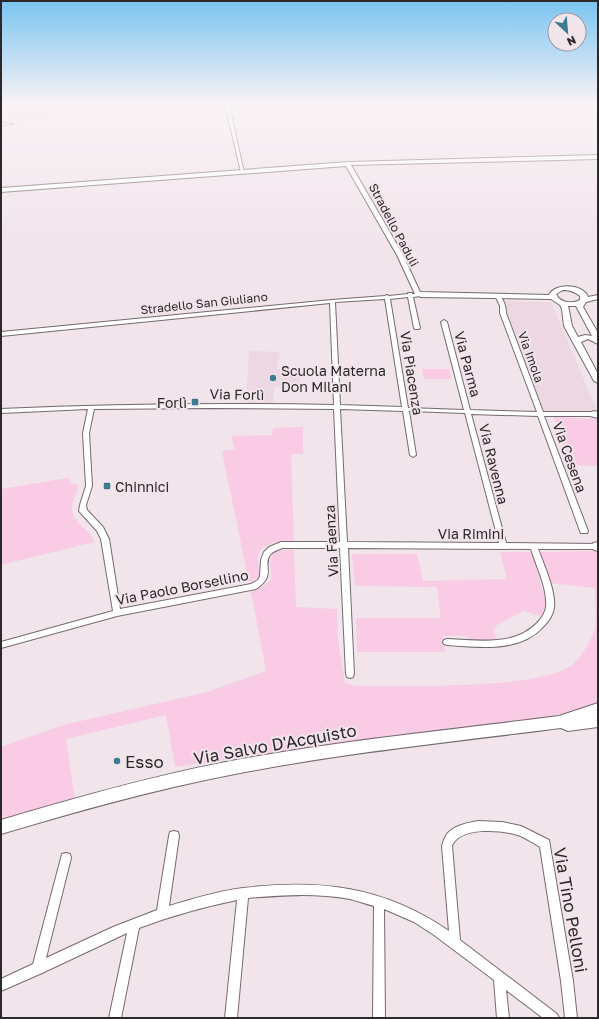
<svg xmlns="http://www.w3.org/2000/svg" width="599" height="1019" font-family="'Golos Text',sans-serif">
	<rect width="100%" height="100%" fill="#f1e4eb"/>
	<path fill="#ecd7e2" d="M501,301L551,302L598,413L544,414Z
		M249,351L280,352L277,369H299L300,387H274L273,403H246Z"/>
	<path fill="#f9cbe5" d="M1,104H82L81,105L59,106L49,120L1,122Z
		M422,369H449L451,379H424Z
		M554,417L598,419V466L569,465Z
		M303,427V454H291L294,541C282,541 259,541 258,558C258,565 260,571 258,577L249,583L222,451L235,449L231,436L272,435L273,428Z
		M67,478L70,479V483L76,484L78,487C77,495 72,501 72,508C72,524 90,528 94,542L1,565V489Z
		M279,550H294L296,607L337,609L338,641L345,683L357,686C398,685 550,691 575,662C583,654 591,641 594,631C597,622 595,599 595,588L550,583L540,552L598,551V704L585,709L542,718L175,767L166,715L66,739L75,799L1,820V747L63,725L207,692L266,671L251,592L263,587L271,579C273,566 265,558 279,550Z
		M500,552H532L545,600V607L541,616L524,611L497,625L493,630L498,641H472L466,636H443L445,652H357L356,618H441L437,587L355,586L352,554H417L423,581L507,579Z"/>
	<g fill="none" stroke-linecap="round" stroke-linejoin="round">
		<g stroke="#756a70" stroke-width="2">
			<path id="street" d="M81,104H103L101,105Z
				M225,104H229L244,173L241,172Z
				M1,123L14,124L1,125Z
				M408,293H412V294H421L423,295L421,296L413,297L420,328L419,329H415L414,328L408,297L390,299L408,408L464,410L441,322L444,320L447,322L470,410L537,412L500,313V306L495,295L497,294C503,297 506,306 506,313L543,412H593L596,414L593,416H544L588,531L587,533H581L580,531L538,416L471,414L506,543L598,544V548L597,549H538C544,565 556,591 554,608C553,615 548,622 543,627C519,653 479,647 447,645L444,644L443,642L444,640L447,639C477,640 514,647 537,623C541,619 545,613 546,607C548,589 536,566 531,549L348,548L354,674L353,677L350,678L347,677L346,674L340,548H282C278,550 273,551 270,555C262,566 277,575 256,589L117,616L1,648V642L113,611L101,539L97,531L79,511L80,505L86,486L83,433L88,409L1,413V409C112,404 223,403 334,405L330,303L1,336V332L332,300L385,296L387,295L389,296L408,294ZM385,299L402,407L340,405L335,302ZM211,408L334,409L340,542H281L269,547L264,552L261,560L260,576L258,580L251,584L120,609L109,539L103,527L87,510L86,505L92,486L89,433L94,409ZM340,409L403,411L410,455L413,457L416,455L409,411L465,413L499,543L347,542Z
				M478,821L502,822L521,826L549,840L573,981L577,1018H565L561,981L540,847C533,843 526,838 518,835C501,830 460,826 452,846L460,940L557,1014L559,1018H543L506,990L509,1018H497L494,980L434,935L414,922L384,909L385,1018H373L374,906C366,904 358,901 350,899C316,893 282,895 248,898L237,1018H225L237,900C203,907 171,916 139,928L121,1018H109L127,933L42,973L1,991V979L33,964L61,858L62,854L66,853L70,854L71,858L46,958L113,927L157,910L169,836L170,832L174,831L178,832L179,836L169,906C192,899 218,891 243,888C320,879 383,886 449,931L442,846C443,842 445,837 447,834C454,825 468,823 478,821Z"/>
		</g>
		<g stroke="#756a70" stroke-width="2">
			<path id="secondary" d="M598,155V159L351,165L403,255L420,292L549,295C555,282 584,284 588,297L598,295V299L586,302L583,307L598,333V344L588,339L581,342L598,374V383L594,381L564,326L562,309L560,305L551,299L421,297L415,294L397,255L346,166L1,192V188L348,162ZM563,290C570,290 575,292 580,296V300C572,304 560,303 556,294ZM568,306H576L592,336L585,335L578,337L572,326Z
				M593,411L598,412V418L590,416L589,414Z
				M598,542V551L594,550L592,546L593,543Z
				M598,703V715H597H598V727L568,731L561,728C452,742 342,753 235,774C156,789 78,811 1,834V820C78,797 156,775 236,760C343,740 451,730 559,716Z"/>
		</g>
		<use href="#street" fill="#fff" fill-rule="evenodd"/>
		<use href="#secondary" fill="#fff" fill-rule="evenodd"/>
	</g>
	<linearGradient id="sky" x2="0" y2="1"><stop stop-color="#79c4f0"/><stop offset="0.42" stop-color="#f9f3f6"/><stop offset="1" stop-color="#f9f3f6" stop-opacity="0"/></linearGradient>
	<rect width="599" height="247" fill="url(#sky)"/>
	<g fill="#3b7b8e" stroke="#f1e4eb" stroke-width="1.5">
		<circle cx="273" cy="378" r="4"/>
		<rect x="191" y="398" width="8" height="8" rx="2"/>
		<rect x="103" y="482" width="8" height="8" rx="2"/>
		<circle cx="117" cy="761" r="4"/>
	</g>
	<g text-anchor="middle" dominant-baseline="central" stroke-width="4" stroke-linejoin="round" paint-order="stroke">
		<g font-size="12" fill="#2d282b" stroke="#f1e4eb">
			<text transform="translate(394 225) rotate(62)">Stradello Paduli</text>
			<text transform="translate(204 303) rotate(-6)">Stradello San Giuliano</text>
			<text transform="translate(531 357) rotate(70)">Via Imola</text>
		</g>
		<g font-size="14" fill="#2d282b" stroke="#f1e4eb">
			<text transform="translate(468 364) rotate(75)">Via Parma</text>
			<text transform="translate(412 373) rotate(81)">Via Piacenza</text>
			<text transform="translate(237 394) rotate(1)">Via Forlì</text>
			<text transform="translate(570 457) rotate(70)">Via Cesena</text>
			<text transform="translate(494 464) rotate(76)">Via Ravenna</text>
			<text x="471" y="533">Via Rimini</text>
			<text transform="translate(331 541) rotate(-93)">Via Faenza</text>
			<text transform="translate(182 587) rotate(-11)">Via Paolo Borsellino</text>
		</g>
		<g font-size="14" fill="#2d282b" stroke="#f1e4eb" text-anchor="start">
			<text x="281" y="370">Scuola Materna<tspan x="281" dy="16">Don Milani</tspan></text>
			<text x="187" y="402" text-anchor="end">Forlì</text>
			<text x="115" y="486">Chinnici</text>
		</g>
		<g font-size="17" fill="#2d282b" stroke="#f1e4eb">
			<text transform="translate(275 744) rotate(-10)">Via Salvo D'Acquisto</text>
			<text transform="translate(571 910) rotate(80)">Via Tino Pelloni</text>
		</g>
		<g font-size="17" fill="#2d282b" stroke="#f1e4eb" text-anchor="start">
			<text x="125" y="761">Esso</text>
		</g>
	</g>
	<rect width="599" height="1019" fill="none" stroke="#2d282b" stroke-width="4"/>
	<g transform="translate(567 32) rotate(154)"><circle r="19" fill="#f1e4eb" stroke="#a3999e"/>
	<path d="M0-3L7 15L0 10L-7 15Z" fill="#3b7b8e"/>
	<text y="-6" font-size="11" font-weight="bold" text-anchor="middle" fill="#2d282b">N</text>
	</g>
</svg>
